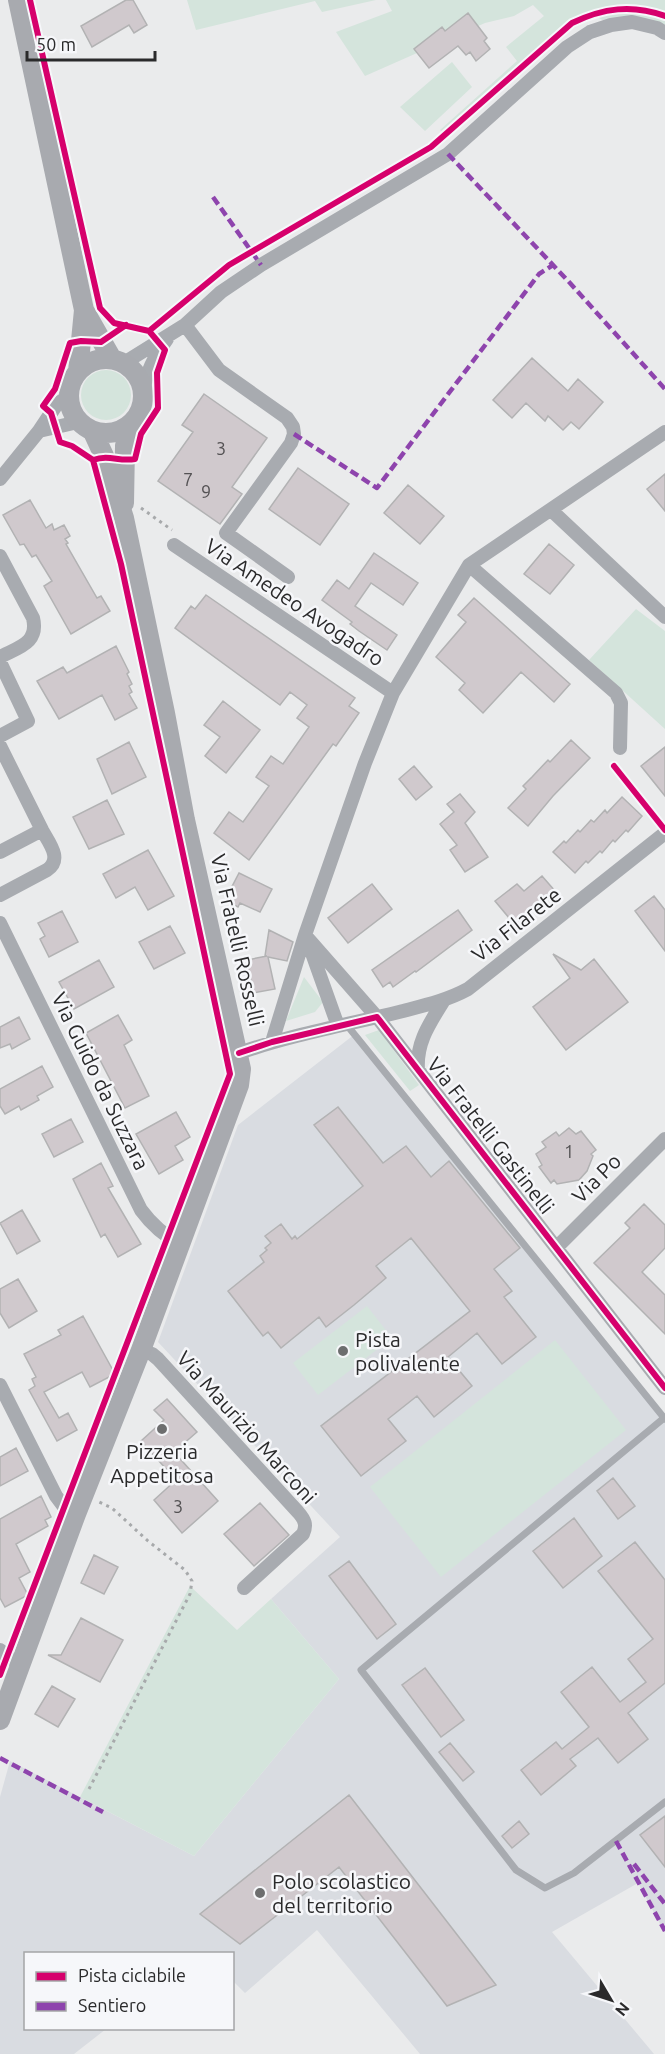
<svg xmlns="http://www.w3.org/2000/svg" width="665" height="2054" font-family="Ubuntu,sans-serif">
	<rect width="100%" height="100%" fill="#eaebec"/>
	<path fill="#d9dce1" d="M355,1034L665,1420V1933L638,1883L552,1932L654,2054H420L317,1930L245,1993L233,1981L232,1954H26V2028L106,2029L74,2054H0V1797L10,1761L194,1856L339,1679L271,1599L340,1537L158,1342L238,1125Z"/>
	<path fill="#d4e4dc" d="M187,0H376L322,12L315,1L196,30Z
		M386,0H665V33L611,25L592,14L572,23L445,135L440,130L517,61L506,47L544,16L533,5L514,16L485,23L365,76L336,32L392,11Z
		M452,62L472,87L425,131L400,107Z
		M81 395a25 25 0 1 1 50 0a25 25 0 1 1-50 0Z
		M636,609L665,631V729L589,660Z
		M304,977L323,1002L315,1012L286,1021Z
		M379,1030L419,1085L410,1091L365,1035Z
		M367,1306L392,1338L318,1395L293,1363Z
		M555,1340L626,1430L441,1577L370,1487Z
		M190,1586L237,1630L271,1599L339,1679L194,1856L80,1797Z"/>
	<path fill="#d0c9cd" stroke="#b2b2b3" stroke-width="1.5" d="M126,0H133L147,25L134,33L129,25L92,47L81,26Z
		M468,13L487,38L484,41L490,49L476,61L470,52L466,55L458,46L429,68L414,49L442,27L445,31Z
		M532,358L568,391L578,379L603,402L579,429L571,422L563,430L548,416L545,421L526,403L512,418L493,400Z
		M204,394L267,438L232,487L242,494L220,524L158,481L193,432L182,425Z
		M298,468L349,504L320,545L269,509Z
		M665,474V511L647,489Z
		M408,485L444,516L420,544L384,513Z
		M30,500L46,528L52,524L54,530L64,525L70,536L65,539L68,543L66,544L97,598L101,596L110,611L71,634L44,586L52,581L36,555L32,557L24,544L20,545L3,515Z
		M549,544L574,565L550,594L524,574Z
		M374,553L418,583L403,605L371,583L355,606L397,635L387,650L359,631L350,624L352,622L322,600L337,580L349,589Z
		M206,595L355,698L349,706L359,713L336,746L333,744L249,860L214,833L229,812L243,822L269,786L256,777L271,756L283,764L309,727L297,718L307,705L290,692L280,705L175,628L191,606L195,609Z
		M474,598L570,684L554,702L521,672L483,713L459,690L465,683L436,657L466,622L458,615Z
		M116,646L129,672L127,674L132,684L129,686L132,692L129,694L137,708L115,720L102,695L59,719L37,681L63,667L67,673Z
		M223,701L260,730L226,773L205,756L220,737L204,725Z
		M571,740L590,758L553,796L528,826L508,808L526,789L523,786L532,777L548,760L550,762Z
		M129,742L146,777L112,794L97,759Z
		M665,747V796L641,766Z
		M414,766L432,787L416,800L399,779Z
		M460,794L475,812L465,823L488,857L465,872L450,850L457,845L440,824L454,812L447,804Z
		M622,797L642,816L628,832L626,830L615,842L613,840L602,853L600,851L588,863L586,861L575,873L553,852L564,841L566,843L578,830L580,832L591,820L594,822L605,810L607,813Z
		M107,800L124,834L89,849L73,817Z
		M148,850L174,896L148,910L135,887L116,898L103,874Z
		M239,873L272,889L260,912L240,903L238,907L225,900Z
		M542,876L555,891L515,925L495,901L517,884L524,891Z
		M372,884L392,909L348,943L328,918Z
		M654,896L665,910V951L635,911Z
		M458,910L472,930L416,972L415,971L393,987L390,982L383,987L372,970Z
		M62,911L78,942L49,957L40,939L45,936L38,923Z
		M170,926L185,953L154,969L139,942Z
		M269,930L293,942L287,961L268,957L275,989L253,993L247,960L267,956H265Z
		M553,954L581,970L594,959L628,1002L566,1050L533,1007L570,978Z
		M99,960L114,987L74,1009L59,982Z
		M118,1015L132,1040L124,1045L149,1096L125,1108L86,1033Z
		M19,1017L30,1039L12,1049L10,1044L0,1048V1027Z
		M42,1066L53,1087L37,1096L39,1100L21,1110L19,1106L5,1114L0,1106V1089Z
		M338,1107L383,1163L406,1146L431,1177L449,1161L520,1248L494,1269L512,1291L504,1297L536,1337L502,1364L477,1333L448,1357L472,1386L434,1417L417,1396L388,1419L406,1441L361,1476L321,1426L470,1311L411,1238L376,1266L386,1278L354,1305L326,1327L319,1317L281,1348L268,1332L263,1336L228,1291L264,1262L260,1256L267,1250L265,1248L271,1243L265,1236L281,1224L292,1239L295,1236L297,1239L363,1186L314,1125Z
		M176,1112L190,1137L175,1146L183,1160L159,1174L136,1134Z
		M71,1119L83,1142L54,1157L42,1134Z
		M569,1128L576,1134L581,1131L596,1150L591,1154L593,1156L587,1171L579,1180L557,1184L554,1180L551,1183L539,1167L542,1165L536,1154L546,1147L542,1142L556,1132L559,1136Z
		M101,1163L113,1186L108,1188L141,1244L118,1257L105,1234L101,1237L73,1179Z
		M644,1204L665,1225V1248L642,1272L665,1295V1334L594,1263L630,1228L625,1223Z
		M22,1210L40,1241L17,1254L0,1223Z
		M18,1279L37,1311L9,1328L0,1313V1289Z
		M83,1316L115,1374L90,1387L82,1372L44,1392L59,1418L68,1413L77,1430L57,1441L29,1390L35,1386L32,1379L36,1377L24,1354L61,1335L58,1330Z
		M167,1399L197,1432L174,1452L218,1501L182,1533L154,1500L176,1480L141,1441L164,1420L154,1410Z
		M16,1448L28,1471L0,1486V1457Z
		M613,1478L635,1506L618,1519L597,1491Z
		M41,1496L51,1517L45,1520L48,1526L16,1544L30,1572L19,1578L28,1595L5,1607L0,1598V1519Z
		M260,1503L289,1535L254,1566L224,1534Z
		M574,1518L602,1556L563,1588L533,1551Z
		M635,1542L665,1580V1683L628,1713L648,1739L618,1763L598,1738L570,1759L576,1766L541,1795L521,1770L556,1742L562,1749L589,1727L561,1692L592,1667L620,1702L646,1682L628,1659L653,1639L598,1571Z
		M94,1555L118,1567L104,1594L81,1583Z
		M349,1561L396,1624L377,1639L329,1576Z
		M81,1618L123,1640L100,1682L48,1655H61Z
		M425,1668L464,1720L441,1737L402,1685Z
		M52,1686L75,1699L58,1727L35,1714Z
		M450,1743L474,1772L463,1781L439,1752Z
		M349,1795L496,1985L447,2006L339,1867L240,1944L200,1914Z
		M665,1816V1867L640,1835Z
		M519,1821L529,1834L512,1848L502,1836Z"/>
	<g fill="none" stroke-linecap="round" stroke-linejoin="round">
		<path stroke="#a7a9ab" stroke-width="3" stroke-dasharray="3 4.5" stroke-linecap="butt" d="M141,508L172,530
			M89,1789L190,1594L192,1581L185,1570L148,1541L112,1508L99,1502"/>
		<path stroke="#a8abb0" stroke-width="7" d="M346,1024L665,1419
			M664,1418L361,1670L516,1870L545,1888L574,1873L665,1802"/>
		<path stroke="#a8abb0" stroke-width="14" d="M185,325L219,370L287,418L293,427L294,434L291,443L226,533L288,577
			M124,363L185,325L221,292L261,265L448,154L567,47L590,32L611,25L632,22L657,28L665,33
			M143,395C145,373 155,356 167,339
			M39,431L78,422
			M0,479L39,431L57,404L68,397
			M551,510L665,617
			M174,545L393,693
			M0,556L33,618C39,643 19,647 0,657
			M469,565L616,693L621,703L620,748
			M0,662L28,721L0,736
			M0,746L42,830
			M0,852L42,830C49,843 63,859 47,870L0,895
			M0,923L141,1210C152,1225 163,1235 180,1244
			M305,935L377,1017L665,1388
			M308,942L338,1026
			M272,1042L305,935L365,763L393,693L469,565L665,432
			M239,1053C291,1035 345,1025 399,1012C422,1006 446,1001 468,989L665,833
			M418,1070C416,1042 430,1023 444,1000
			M557,1247L665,1139
			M141,1350L152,1354L158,1359L298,1512C305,1520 307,1525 303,1534L244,1588
			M0,1385L56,1496L65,1508L76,1514
			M0,1650L7,1657L20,1663"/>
		<path stroke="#a8aaaf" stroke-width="20" d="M18,0L84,310L112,359
			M69 396a37 37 0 1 1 74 0a37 37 0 1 1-74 0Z
			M78,372L84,310
			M124,503L125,446L132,423
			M0,1720L76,1514L141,1350L239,1085L241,1069L185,820L165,713L124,518L104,456L93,432"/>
		<path stroke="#8e44ad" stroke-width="4.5" stroke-dasharray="9 4.5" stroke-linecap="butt" d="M448,154L570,283L665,389
			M213,197L261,265
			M294,434L377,488L539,274L553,265
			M0,1758L103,1812
			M616,1841L665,1931
			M634,1864L665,1904"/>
		<g stroke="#f6f7fa" stroke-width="10">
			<path id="cycleway" d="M149,331L229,265L431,147L572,23C603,8 632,4 665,16
				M93,460L72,446L60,442L51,413L43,406L55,389L70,343L81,341L101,342L126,325
				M614,766L665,830
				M239,1053L272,1042L377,1017L665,1388
				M0,1675L230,1074L121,564L93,460C110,454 118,462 135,459L141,434L158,408L157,373L165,350L149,331L114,323L100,308L30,0"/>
		</g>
		<use href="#cycleway" stroke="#d6006c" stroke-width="6"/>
	</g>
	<g fill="#6d6e6f" stroke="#f6f7fa" stroke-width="2">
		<circle cx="343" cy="1351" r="6"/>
		<circle cx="162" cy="1429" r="6"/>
		<circle cx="260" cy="1893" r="6"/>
	</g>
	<g text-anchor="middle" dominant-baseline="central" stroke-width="5" stroke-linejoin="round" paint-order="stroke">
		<g font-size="18" fill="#545254">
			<text x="221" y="448">3</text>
			<text x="188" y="479">7</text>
			<text x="206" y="491">9</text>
			<text x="569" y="1151">1</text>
			<text x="178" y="1506">3</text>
		</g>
		<g font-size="21" fill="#2a2a2b" stroke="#f6f7fa">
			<text transform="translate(295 602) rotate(34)">Via Amedeo Avogadro</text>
			<text transform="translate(516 924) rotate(-38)">Via Filarete</text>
			<text transform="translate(238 940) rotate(77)">Via Fratelli Rosselli</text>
			<text transform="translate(101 1081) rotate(64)">Via Guido da Suzzara</text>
			<text transform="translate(491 1135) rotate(52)">Via Fratelli Gastinelli</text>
			<text transform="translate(596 1178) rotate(-45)">Via Po</text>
			<text transform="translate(247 1427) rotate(48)">Via Maurizio Marconi</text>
		</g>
		<g font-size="21" fill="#2a2a2b" stroke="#f6f7fa" text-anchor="start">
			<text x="355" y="1339">Pista<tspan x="355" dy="24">polivalente</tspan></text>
			<text x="162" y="1451" text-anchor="middle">Pizzeria<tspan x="162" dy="24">Appetitosa</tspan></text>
			<text x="272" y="1881">Polo scolastico<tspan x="272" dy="24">del territorio</tspan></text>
		</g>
	</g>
	<rect x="24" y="1952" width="210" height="78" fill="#f6f7fa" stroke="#a4a5a7" stroke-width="1.5"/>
	<rect x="36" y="1972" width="30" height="9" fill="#d6006c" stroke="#a4a5a7" stroke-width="1.5"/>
	<text x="78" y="1982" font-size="18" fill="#2a2a2b">Pista ciclabile</text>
	<rect x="36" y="2002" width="30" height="9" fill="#8e44ad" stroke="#a4a5a7" stroke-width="1.5"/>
	<text x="78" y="2012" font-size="18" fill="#2a2a2b">Sentiero</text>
	<g transform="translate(611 2000) rotate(129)" stroke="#f6f7fa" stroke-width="4.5" paint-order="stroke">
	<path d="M0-4.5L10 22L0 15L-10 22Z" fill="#2a2a2b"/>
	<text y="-9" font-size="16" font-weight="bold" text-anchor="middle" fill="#2a2a2b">N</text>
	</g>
	<path d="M27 51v9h128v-9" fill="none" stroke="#2a2a2b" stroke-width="3"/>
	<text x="36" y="51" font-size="18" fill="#2a2a2b" stroke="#f6f7fa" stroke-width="4.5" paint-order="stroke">50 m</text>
</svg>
